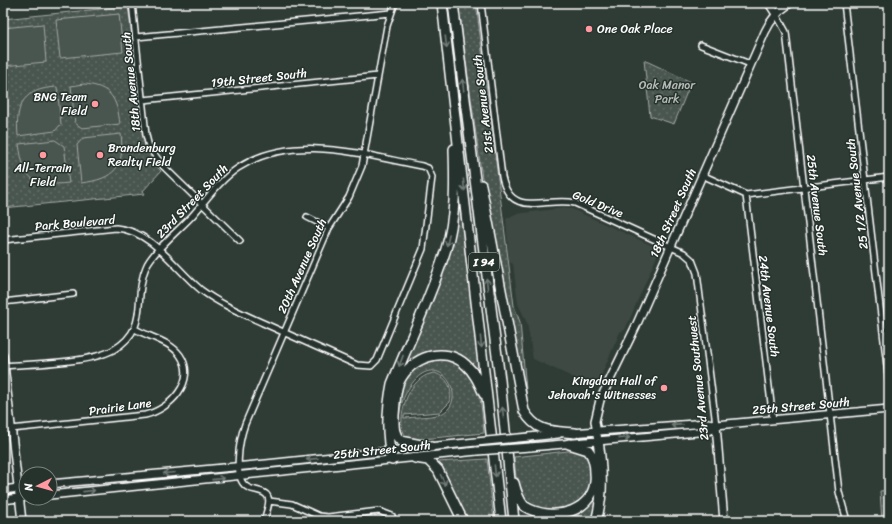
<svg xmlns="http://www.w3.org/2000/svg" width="892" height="524" font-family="Sriracha,sans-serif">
	<defs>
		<pattern id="green-dots" width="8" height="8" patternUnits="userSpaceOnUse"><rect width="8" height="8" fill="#4a544f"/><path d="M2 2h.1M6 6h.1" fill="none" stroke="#656e69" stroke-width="1.8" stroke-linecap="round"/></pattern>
	</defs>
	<rect width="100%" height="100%" fill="#2f3b35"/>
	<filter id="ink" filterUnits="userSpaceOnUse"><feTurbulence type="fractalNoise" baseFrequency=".025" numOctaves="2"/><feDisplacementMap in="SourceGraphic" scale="8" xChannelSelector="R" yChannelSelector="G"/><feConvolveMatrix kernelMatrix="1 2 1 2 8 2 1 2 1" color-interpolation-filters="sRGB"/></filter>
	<g filter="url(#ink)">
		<path fill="#3c4842" d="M563,208L572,209L660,249L625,330L620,332L596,388L533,359L527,323L518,304L513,264L509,262L506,219L515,214Z"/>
		<path fill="url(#green-dots)" stroke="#a4aaa7" d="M458,3H476L514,306L520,322L528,412L526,411L482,178Z
			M128,6L146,145L153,163L161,171L143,191L145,194L3,208V19Z
			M644,60L691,82L674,124L650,116Z
			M456,198L459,199L479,370L476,372L437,353L399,377L431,295Z
			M434,358C481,362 480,395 484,433L413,440C391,438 403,375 435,373C448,378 453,388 450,402L440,412L404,415V418C415,417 427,417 438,415C475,404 436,337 406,393C399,406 397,424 402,437C392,420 397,384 412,369C416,364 428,361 434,358Z
			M577,450L584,452L591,458L593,484L576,512L532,511L517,487L514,457Z
			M487,459L494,521H464L437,462Z
			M596,490L598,493L592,521H567C583,514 591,506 596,490Z
			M889,490V521H882L880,491Z"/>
		<path fill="#4a544f" stroke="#a4aaa7" d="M119,14L123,52L60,58L56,20Z
			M43,24L46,62L3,66V28Z
			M84,84C111,86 117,99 120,124L82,128L75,123L71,86Z
			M57,87L61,124L55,131L18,136C15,103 24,89 57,87Z
			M121,134C125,167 115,179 81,183L77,145L83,138Z
			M55,140L64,146L69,183C32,187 24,180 19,144Z"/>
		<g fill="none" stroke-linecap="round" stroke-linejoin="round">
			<g stroke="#fff" stroke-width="8">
				<path id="street" d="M132,3L146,135L149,147L163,166L240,241
					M481,3L502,177C511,220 547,196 575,203L684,253L692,260L697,273L716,425
					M844,3L889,383
					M776,14L786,32L839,492L847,521
					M136,37L391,13
					M701,45L750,64
					M143,100L378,76
					M702,175L746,195L889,177
					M746,195L773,420
					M307,217L329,228
					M3,240L116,228C153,231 175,269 201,290C220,304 241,313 263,323C294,337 326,351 357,365L371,366L377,360L423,249L432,177L428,168L422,166C363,155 293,132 238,168C220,180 206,200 192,216C180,229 151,253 146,267C132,299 151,328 113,350C89,363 32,364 3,366
					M3,302L73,294
					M11,429L145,415C169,410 198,381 180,355C170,341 149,337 135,329
					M269,501L292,504L319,516L328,517L379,511L392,516
					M264,521C265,515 271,503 268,497C265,490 255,491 249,488C231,481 240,438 245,424L329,228L349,197L362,166L387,26L395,3"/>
			</g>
			<g stroke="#fff" stroke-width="10">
				<path id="secondary" d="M769,3L776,14
					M3,356L22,521
					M716,425L724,521
					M571,433L708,423L716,425L889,409
					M529,437L558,434
					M598,441L595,421L600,400L636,326L765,32C771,19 778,11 790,3
					M530,447L709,431L716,425
					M50,484L266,464L476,442
					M3,490L26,487
					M50,495L477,451
					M3,500L26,497"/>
			</g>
			<g stroke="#fff" stroke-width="12">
				<path id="highway" d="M442,3L501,521
					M453,3L500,380L514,521
					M481,185L524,411C537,433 552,431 575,433
					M431,447L401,441C393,435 394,425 394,415C395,405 395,391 399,382C411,357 444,345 466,365C475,373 479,383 484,394
					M415,458L428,460L438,470L463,521
					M392,460C386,435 387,409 392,384C410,339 432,295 446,249C456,216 455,183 454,149
					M514,483C516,491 519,500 524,506C552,524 599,512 595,473C595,464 594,457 588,450L569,444
					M596,521C604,495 602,467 598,441"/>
			</g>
			<use href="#street" stroke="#26332d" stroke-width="5"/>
			<use href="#secondary" stroke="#26332d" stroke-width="7"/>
			<use href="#highway" stroke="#26332d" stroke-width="9"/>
			<g stroke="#fff" stroke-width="10" stroke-linecap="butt">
				<path id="secondary-bridge" d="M476,442L529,437
					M477,451L530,447"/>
			</g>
			<use href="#secondary-bridge" stroke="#26332d" stroke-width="7"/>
		</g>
		<defs><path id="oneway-shaft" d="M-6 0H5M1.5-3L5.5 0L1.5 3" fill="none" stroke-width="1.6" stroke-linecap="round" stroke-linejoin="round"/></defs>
		<g stroke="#727a76">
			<use href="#oneway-shaft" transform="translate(446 42) rotate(83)"/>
			<use href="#oneway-shaft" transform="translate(463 85) rotate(-97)"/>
			<use href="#oneway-shaft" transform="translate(464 185) rotate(84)"/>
			<use href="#oneway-shaft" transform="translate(448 240) rotate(102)"/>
			<use href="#oneway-shaft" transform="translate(487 284) rotate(-97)"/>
			<use href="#oneway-shaft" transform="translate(481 342) rotate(84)"/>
			<use href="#oneway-shaft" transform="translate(401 361) rotate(111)"/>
			<use href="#oneway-shaft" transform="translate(503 413) rotate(-96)"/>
			<use href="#oneway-shaft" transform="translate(677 425) rotate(176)"/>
			<use href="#oneway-shaft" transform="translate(624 438) rotate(-6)"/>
			<use href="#oneway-shaft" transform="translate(312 459) rotate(174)"/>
			<use href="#oneway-shaft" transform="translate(495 471) rotate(84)"/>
			<use href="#oneway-shaft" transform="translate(169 473) rotate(175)"/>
			<use href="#oneway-shaft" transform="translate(218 479) rotate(-6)"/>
			<use href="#oneway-shaft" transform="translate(443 480) rotate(65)"/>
			<use href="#oneway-shaft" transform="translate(89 491) rotate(-6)"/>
		</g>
	</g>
	<g fill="#ff9aa2" stroke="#26332d" stroke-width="1.5">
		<circle cx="589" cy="29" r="4"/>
		<circle cx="95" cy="104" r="4"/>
		<circle cx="43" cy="155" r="4"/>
		<circle cx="100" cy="155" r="4"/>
		<circle cx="664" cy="388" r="4"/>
	</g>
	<g text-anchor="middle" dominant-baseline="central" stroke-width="3" stroke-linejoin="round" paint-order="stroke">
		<rect fill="#26332d" stroke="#bec2c0" stroke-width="1" x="469" y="253" width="30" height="18" rx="3"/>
		<g font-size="11" font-weight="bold" fill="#fff">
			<text x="484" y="262">I 94</text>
		</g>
		<g font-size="12" fill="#fff" stroke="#26332d" text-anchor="start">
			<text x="597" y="29">One Oak Place</text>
			<text x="87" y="97" text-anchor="end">BNG Team<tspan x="87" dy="14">Field</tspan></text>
			<text x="108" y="148">Brandenburg<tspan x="108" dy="14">Realty Field</tspan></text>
			<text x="43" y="168" text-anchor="middle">All-Terrain<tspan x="43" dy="14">Field</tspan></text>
			<text x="656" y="381" text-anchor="end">Kingdom Hall of<tspan x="656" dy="14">Jehovah's Witnesses</tspan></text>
		</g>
		<g font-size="12" fill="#fff" stroke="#26332d">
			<text transform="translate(259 78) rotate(-6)">19th Street South</text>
			<text transform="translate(131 82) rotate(-96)">18th Avenue South</text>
			<text transform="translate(483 104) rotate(-97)">21st Avenue South</text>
			<text transform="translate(857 194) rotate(-97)">25 1/2 Avenue South</text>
			<text transform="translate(192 201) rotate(-46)">23rd Street South</text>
			<text transform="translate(598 204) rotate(22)">Gold Drive</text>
			<text transform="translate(817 205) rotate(83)">25th Avenue South</text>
			<text transform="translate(673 213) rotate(-66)">18th Street South</text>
			<text transform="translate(75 223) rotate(-5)">Park Boulevard</text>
			<text transform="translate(302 266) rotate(-66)">20th Avenue South</text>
			<text transform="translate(769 306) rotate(83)">24th Avenue South</text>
			<text transform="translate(698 378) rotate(-96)">23rd Avenue Southwest</text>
			<text transform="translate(801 406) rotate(-5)">25th Street South</text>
			<text transform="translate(120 407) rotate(-8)">Prairie Lane</text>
			<text transform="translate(382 450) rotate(-6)">25th Street South</text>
		</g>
		<g font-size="12" fill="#b7bbb9" stroke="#26332d">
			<text x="667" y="85">Oak Manor<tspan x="667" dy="14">Park</tspan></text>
		</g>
	</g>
	<rect width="892" height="524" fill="none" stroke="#26332d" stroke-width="16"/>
	<rect x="8" y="8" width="876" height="508" fill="none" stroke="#fff" stroke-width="1.5" filter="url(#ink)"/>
	<g transform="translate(38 486) rotate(264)"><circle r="19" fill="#26332d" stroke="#7d8581"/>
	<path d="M0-3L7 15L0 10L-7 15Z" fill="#ff9aa2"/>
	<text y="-6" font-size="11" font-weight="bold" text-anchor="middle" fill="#ffffff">N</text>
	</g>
</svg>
